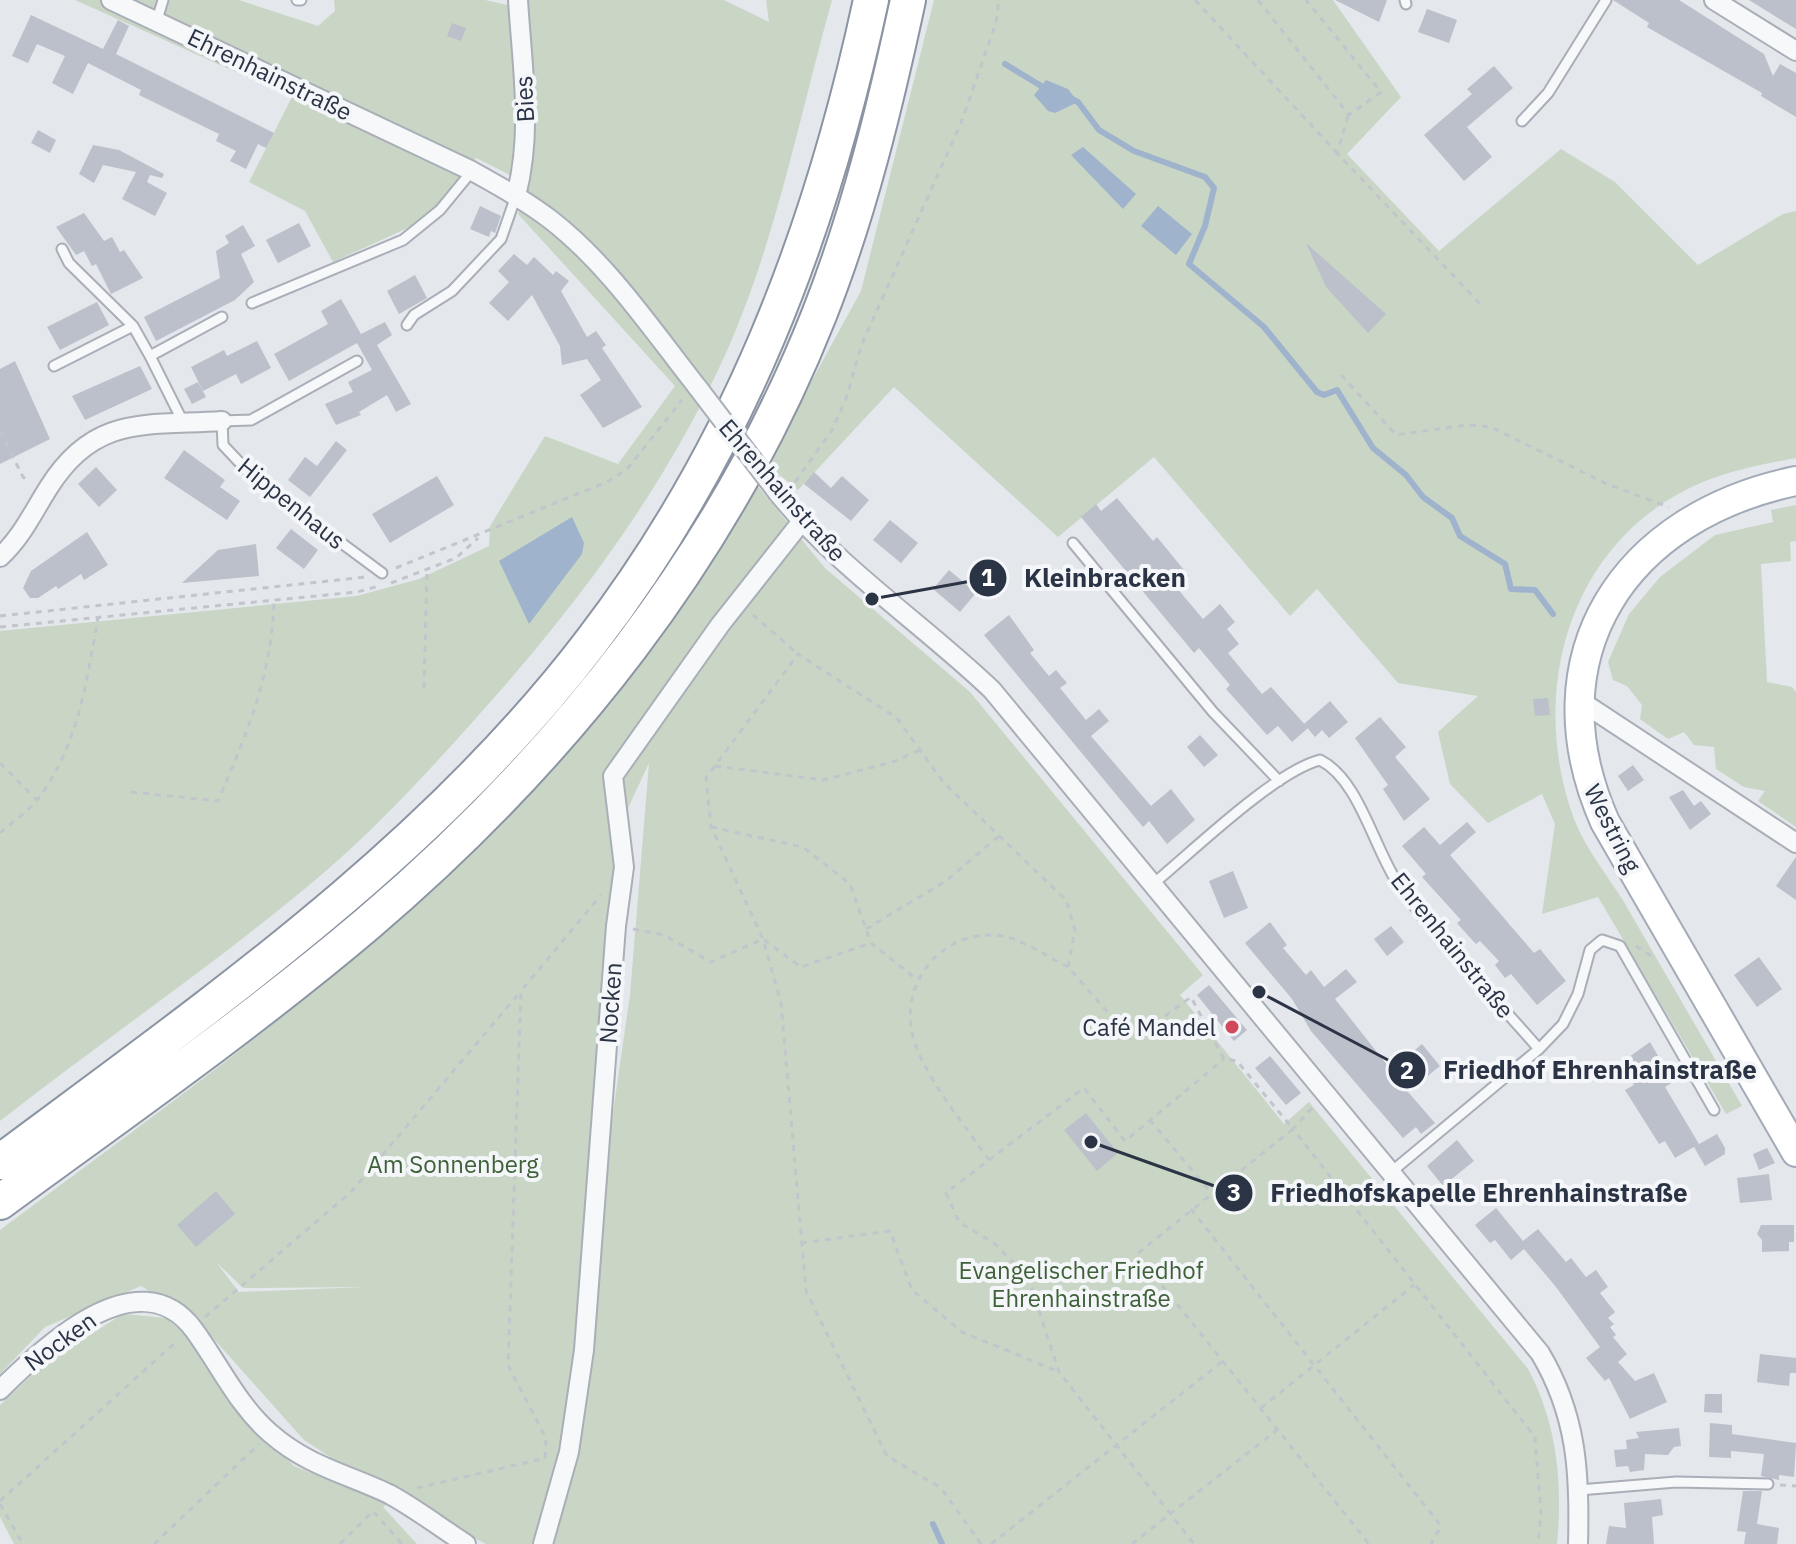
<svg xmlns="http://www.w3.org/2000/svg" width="1796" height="1544" font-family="'IBM Plex Sans',sans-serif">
	<rect width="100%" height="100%" fill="#e4e7ec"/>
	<path fill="#c9d6c5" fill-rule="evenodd" d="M75,0H239L318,26L335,11L334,0H485L512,6L523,0H724L769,22L766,0H832C799,118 776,241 726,353C663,493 571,613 469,726C424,776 378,826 327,870C222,960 108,1036 0,1121V631L357,596L419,579L489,546L490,526L545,436L618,464L675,386L518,214C530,179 535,161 522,126L514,177L476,158L442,201L414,225L333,262L305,211L249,182L292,97Z
		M934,0H1333L1401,97L1347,154L1439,251L1561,149L1615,182L1698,265L1783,214L1796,211V458C1764,464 1732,470 1703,482C1569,538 1527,691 1574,819C1585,848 1608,876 1624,902C1663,970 1703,1038 1742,1106L1726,1114L1598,897L1542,914L1555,824L1542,794L1488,823L1450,784L1438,732L1478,696L1398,683L1317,589L1290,616L1154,457L1058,537L894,387L798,490L766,464L861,291Z
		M756,484L825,568L970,692L1203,975L1180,995L1284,1124L1309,1102L1528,1369C1557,1423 1563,1483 1557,1544H550L588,1365L608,1147L630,995L649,763L613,840L616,839L579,1352L565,1453L536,1544H486L384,1492L304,1440L196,1319L141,1286L45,1327L0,1374V1230C284,1019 590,806 756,484ZM216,1262L243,1288L364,1287L239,1292Z
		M1796,505V541L1790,542L1791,561L1761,564L1767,682L1792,687L1796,692V827L1758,801L1765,791L1744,787L1716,769L1714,747L1694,745L1684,732L1668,739L1640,719L1642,705L1627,686L1613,680L1608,662L1629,614L1660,577L1715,535L1773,522L1771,510Z
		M123,1314L166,1318L188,1336L253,1425L294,1466L387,1504L383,1507L417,1544H14L0,1517V1405L44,1364Z"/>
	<path fill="#9fb4cc" d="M1046,80L1068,89L1078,102L1055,113L1048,111L1034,95Z
		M1083,147L1136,194L1123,209L1071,155Z
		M1158,206L1192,234L1176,255L1141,226Z
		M572,517L584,543L582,554L529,624L499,561Z"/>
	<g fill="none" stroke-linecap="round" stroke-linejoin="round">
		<path stroke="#9fb4cc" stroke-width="6" d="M1005,64L1043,87
			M1072,99L1078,102L1099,130L1134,151L1205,177L1214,188L1205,226L1189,264L1264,327L1317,392L1324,395L1337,390L1373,448L1406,475L1423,497L1452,518L1460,536L1505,564L1511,589L1535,590L1553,614
			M933,1524L942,1544"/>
	</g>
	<path fill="#bbc0ca" d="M1335,0H1387L1379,22Z
		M1613,0H1679L1764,54L1773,76L1780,64L1796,73V117L1761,96L1762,93L1647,27L1649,23Z
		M1749,0H1796V29Z
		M1427,9L1457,20L1449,43L1418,32Z
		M31,15L103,49L118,20L129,26L116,54L274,133L266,148L258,144L246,169L230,161L236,151L216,141L219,134L139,95L141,90L88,63L73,94L52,83L65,56L37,44L28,63L12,56Z
		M452,23L466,28L461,41L447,36Z
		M1494,66L1513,88L1467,127L1492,157L1464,181L1424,135L1472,94L1467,89Z
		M38,130L56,140L50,153L31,143Z
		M93,145L119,150L164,174L162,178L150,175L147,182L167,193L155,216L122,199L136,172L103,165L94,183L79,174Z
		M480,206L501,216L495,233L491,231L489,237L470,229Z
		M84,213L104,241L112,237L120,252L124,250L143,278L111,294L96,264L92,266L84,251L76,255L56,227Z
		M299,223L311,246L278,263L266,240Z
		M243,225L255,246L241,254L254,282L235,300L156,341L144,317L220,278L216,251L229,243L225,236Z
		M1306,243L1386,314L1368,333L1326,287Z
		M514,254L527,265L534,257L553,275L556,271L569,281L561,291L587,337L596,331L606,345L602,348L642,407L603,428L580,395L601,380L587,359L562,365L560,346L532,295L508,321L489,303L509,282L498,271Z
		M415,275L427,298L399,314L387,291Z
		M341,299L361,334L385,322L392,335L377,345L411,404L396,412L387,395L359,412L361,415L336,425L325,404L353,392L348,382L372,370L357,343L289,381L274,354L328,324L321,311Z
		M97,302L109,325L60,350L47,327Z
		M257,341L271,368L241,384L236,374L203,391L191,367L224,350L227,356Z
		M15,361L50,439L0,464V369Z
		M140,366L152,389L85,420L72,396Z
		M198,382L206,397L192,404L184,389Z
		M336,441L347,450L310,497L288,480L305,457L317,466Z
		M184,450L225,480L220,487L240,501L227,520L164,478Z
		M96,467L117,490L99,507L78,484Z
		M814,472L831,488L842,476L869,500L851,521L804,484Z
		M437,476L454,505L390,543L372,514Z
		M1117,498L1153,541L1157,537L1189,576L1176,587L1203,619L1220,604L1235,622L1227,629L1239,644L1228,653L1262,694L1271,687L1308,728L1292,742L1278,726L1267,735L1226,689L1230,685L1199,648L1194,653L1081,517L1096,504L1101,511Z
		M890,520L918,543L901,563L873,540Z
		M291,529L318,550L304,569L276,548Z
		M87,532L108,565L84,580L81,574L58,589L56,586L38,598H30L23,588L31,571Z
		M256,544L259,576L182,583L218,550Z
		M949,570L976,593L960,612L933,589Z
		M1009,615L1034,650L1030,653L1049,676L1056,670L1067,683L1060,688L1086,720L1099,709L1109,721L1091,736L1151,806L1171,789L1195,820L1167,844L1149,821L1143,827L984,635Z
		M1548,698L1550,715L1535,716L1533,699Z
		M1330,701L1348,722L1329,738L1322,730L1315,737L1304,724Z
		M1380,717L1406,747L1395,757L1430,799L1404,821L1383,789L1388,785L1355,738Z
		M1200,735L1218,755L1204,767L1187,747Z
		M1633,765L1644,780L1628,791L1618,776Z
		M1683,790L1694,806L1701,801L1711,814L1690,830L1669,797Z
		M1467,822L1476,832L1450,855L1534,953L1540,949L1566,981L1537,1005L1511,974L1505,978L1495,965L1499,961L1480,941L1476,944L1463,930L1457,923L1461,920L1422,877L1426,874L1402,846L1424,827L1440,845Z
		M1796,857V900L1776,886Z
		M1233,871L1248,908L1224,918L1209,881Z
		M1270,922L1287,945L1283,948L1306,975L1311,970L1324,987L1346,969L1357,982L1335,999L1391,1070L1422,1044L1440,1066L1408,1092L1435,1123L1421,1134L1416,1127L1403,1138L1311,1031L1292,999L1245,943Z
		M1391,926L1404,942L1387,956L1374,939Z
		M1759,957L1782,989L1757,1007L1734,975Z
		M1209,985L1247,1030L1234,1041L1197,995Z
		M1650,1042L1673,1082L1665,1087L1699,1144L1717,1134L1725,1148V1154L1705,1166L1694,1147L1699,1144L1675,1158L1665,1141L1659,1144L1625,1090L1634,1085L1622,1062Z
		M1270,1056L1301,1093L1286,1105L1255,1068Z
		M1086,1113L1118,1153L1097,1171L1064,1130Z
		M1457,1140L1474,1161L1443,1186L1427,1166Z
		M1767,1148L1775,1163L1759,1170L1753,1154Z
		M1769,1174L1772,1200L1740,1203L1737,1178Z
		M216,1191L235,1214L196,1247L177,1225Z
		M1496,1208L1523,1241L1538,1229L1566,1262L1571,1258L1586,1277L1596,1270L1608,1287L1600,1293L1615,1312L1608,1318L1614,1324L1610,1327L1616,1335L1613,1337L1627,1354L1618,1362L1635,1381L1654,1373L1667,1402L1630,1419L1609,1378L1605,1381L1586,1358L1600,1347L1556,1287L1524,1249L1511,1260L1495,1240L1490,1243L1475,1225Z
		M1761,1225H1794V1242H1789V1251L1762,1252V1240L1757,1234Z
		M1760,1354L1796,1358V1373H1790L1789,1386L1757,1382Z
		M1705,1394H1722V1413L1704,1412Z
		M1710,1423L1732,1425V1434L1796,1443L1794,1477L1779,1475V1480L1761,1476L1764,1454L1731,1451V1458L1709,1457Z
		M1679,1428L1681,1446L1674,1447L1668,1455L1645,1454L1644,1470L1630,1472L1628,1466L1616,1467L1614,1450L1627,1449L1626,1440L1639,1438L1636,1432Z
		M1743,1491H1762L1757,1524L1779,1528L1777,1544H1744L1746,1532L1737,1531Z
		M1661,1499L1663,1515L1652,1517L1654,1544H1606L1609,1526L1626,1528L1624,1503Z"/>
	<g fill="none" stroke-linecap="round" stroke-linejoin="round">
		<g stroke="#a9aeb7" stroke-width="13">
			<path id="lane" d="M297,0H301
				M1405,0L1406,4
				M157,20L163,0
				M1522,121L1548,93L1606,0
				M62,249L69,263L133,326
				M252,303L403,240L440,210L472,171
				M407,325L414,315L452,291L501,239L516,196
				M150,356L184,424
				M357,361L251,420L222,421L223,445L255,479L382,573
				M54,366L133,326L150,356L222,317
				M1073,543L1213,712L1279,781
				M1153,884C1193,851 1274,772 1320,760C1360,780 1374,850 1400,887C1439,942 1494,997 1539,1049
				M1390,1173L1539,1049L1563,1024L1578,994L1590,950L1602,940L1620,946L1714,1110
				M1579,1490L1676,1482L1768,1484"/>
		</g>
		<g stroke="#a9aeb7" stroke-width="22">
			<path id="street" d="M111,0L472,171C499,186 526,201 551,220C609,265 653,331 698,388
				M1714,0L1796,51
				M516,196C533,132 522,65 518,0
				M778,493C839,569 922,623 992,690L1540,1353C1577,1415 1580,1473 1578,1544
				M0,557C22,537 33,512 49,487C95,414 147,426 222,421
				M1579,700L1796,843
				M0,1390C42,1348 139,1255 194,1330C219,1364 237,1404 270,1433C309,1467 345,1473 389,1494C415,1508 441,1528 466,1544
				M543,1544L569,1452L584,1350L616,926L624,867L613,776L720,625L802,521"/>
		</g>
		<g stroke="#a3abb8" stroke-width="32">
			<path id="primary" d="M1796,481C1625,516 1531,655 1605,822L1796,1152"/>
		</g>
		<g stroke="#8b94a3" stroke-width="38">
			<path id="highway" d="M0,1162C209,1006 431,852 591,642C738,451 821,234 871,0
				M0,1202C124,1111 250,1023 367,924C562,758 724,555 819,315C859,214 885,107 908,0"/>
		</g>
		<path stroke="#c2c5cb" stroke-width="3" stroke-dasharray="6 6" stroke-linecap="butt" d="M1195,0L1337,153
			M1258,0L1349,115L1381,92L1306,0
			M1348,116L1337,153L1482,306
			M1341,375L1396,435L1467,425L1491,427L1607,484L1669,507
			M0,431L23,477L30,482
			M795,482L832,430L846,399L861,346L961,123L996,23L999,0
			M396,568L609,481L628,468L682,400
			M391,583L456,558L478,538
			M753,615L798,654
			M0,616L366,577
			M0,627L357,592L379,586
			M424,688L427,572
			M0,763L37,800
			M715,766L824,780L896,761L919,750
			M131,792L218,801C248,730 271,679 274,600
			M711,827L803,847L850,884L871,943L915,978
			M0,833C12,822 28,812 37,800C78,748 87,680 98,618
			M633,929L664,935L711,962L763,939L801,967L871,943
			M866,929L946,881L999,836
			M1636,946L1656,959
			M1068,967C1049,958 1027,942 1007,937C951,925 904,972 911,1027C916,1067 966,1127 989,1160L946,1193L959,1222L995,1244L1028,1277L1059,1372L1194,1544
			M1312,1108L1293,1129L1535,1437L1541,1514L1538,1544
			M1150,1120L1211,1193
			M989,1160L1084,1088L1125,1141L1224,1059
			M1191,1209L1441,1526L1431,1544
			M801,1243L890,1231L912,1290L962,1332L1057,1371
			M205,1317L351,1192L521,991
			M1261,1408L1414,1285
			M545,1458L546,1438L508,1365L521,991L601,895
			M1780,1485L1796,1486
			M417,1488L546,1458
			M0,1501L178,1340
			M0,1504L23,1544
			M154,1544L259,1444
			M340,1544L373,1511L402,1544
			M981,1544L941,1488L887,1456L806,1291L781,1003L763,939L711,827L706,778L798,654L897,718L943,782L1066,900L1075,930L1068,967L1132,1040L1191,997L1224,1059L1237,1061L1293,1129L1137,1254L1369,1544
			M991,1544L1223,1361
			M1132,1544L1277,1430"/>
		<use href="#lane" stroke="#f7f8fa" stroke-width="9"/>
		<use href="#street" stroke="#f7f8fa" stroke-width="18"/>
		<use href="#primary" stroke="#fff" stroke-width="28"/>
		<use href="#highway" stroke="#fff" stroke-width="34"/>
		<g stroke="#a9aeb7" stroke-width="22" stroke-linecap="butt">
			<path id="street-bridge" d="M698,388L778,493"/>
		</g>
		<use href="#street-bridge" stroke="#f7f8fa" stroke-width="18"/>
	</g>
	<circle fill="#d1495b" stroke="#f4f6f9" stroke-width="3" cx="1232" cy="1027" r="8"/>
	<g text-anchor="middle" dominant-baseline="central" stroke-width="8" stroke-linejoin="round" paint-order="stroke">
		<g font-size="24" fill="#2b3445" stroke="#f4f6f9">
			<text transform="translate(270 74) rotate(26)">Ehrenhainstraße</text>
			<text transform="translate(524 99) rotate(-93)">Bies</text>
			<text transform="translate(783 490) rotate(49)">Ehrenhainstraße</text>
			<text transform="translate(292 503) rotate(39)">Hippenhaus</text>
			<text transform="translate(1613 828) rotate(63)">Westring</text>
			<text transform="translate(1453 945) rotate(51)">Ehrenhainstraße</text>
			<text transform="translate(610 1003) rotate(-86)">Nocken</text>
			<text transform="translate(60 1341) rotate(-36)">Nocken</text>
		</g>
		<g font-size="24" fill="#2b3445" stroke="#f4f6f9" text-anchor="end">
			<text x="1216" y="1027">Café Mandel</text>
		</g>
		<g font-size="24" fill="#3f6138" stroke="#f4f6f9">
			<text x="453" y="1164">Am Sonnenberg</text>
			<text x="1081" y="1270">Evangelischer Friedhof<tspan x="1081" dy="28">Ehrenhainstraße</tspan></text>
		</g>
	</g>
	<path fill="none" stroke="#2b3445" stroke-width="3" d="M872 599L988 578M1259 992L1407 1070M1091 1142L1234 1193"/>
	<g fill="#2b3445" stroke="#f4f6f9" stroke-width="3">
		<circle cx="872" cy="599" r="8"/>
		<circle cx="1259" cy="992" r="8"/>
		<circle cx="1091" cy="1142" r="8"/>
		<circle cx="988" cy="578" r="20"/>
		<circle cx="1407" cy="1070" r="20"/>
		<circle cx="1234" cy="1193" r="20"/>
	</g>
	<g font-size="24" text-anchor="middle" font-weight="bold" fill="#fff">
		<text x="988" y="586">1</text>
		<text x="1407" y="1079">2</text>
		<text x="1234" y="1201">3</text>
	</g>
	<g font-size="26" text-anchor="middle" font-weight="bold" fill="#2b3445" stroke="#f4f6f9" stroke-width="8" stroke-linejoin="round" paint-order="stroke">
		<text x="1105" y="587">Kleinbracken</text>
		<text x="1600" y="1079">Friedhof Ehrenhainstraße</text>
		<text x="1479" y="1202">Friedhofskapelle Ehrenhainstraße</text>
	</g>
</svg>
